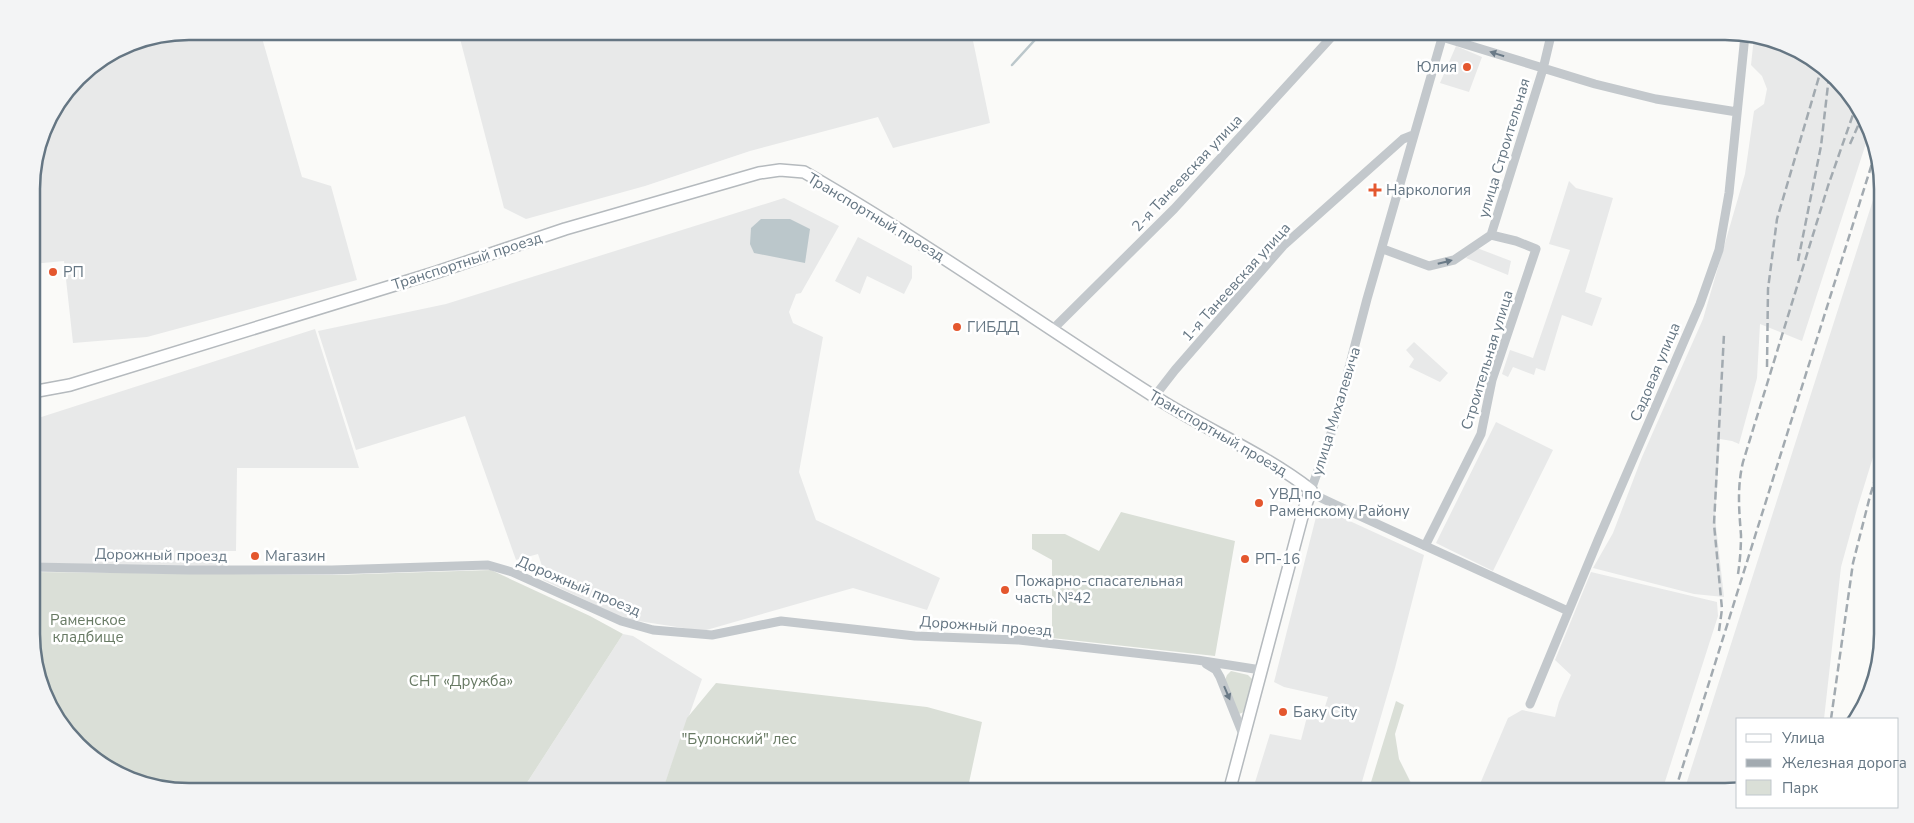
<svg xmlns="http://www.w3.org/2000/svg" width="1914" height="823" font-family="'Nunito Sans',sans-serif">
	<rect width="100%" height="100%" fill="#fafaf8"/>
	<path fill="#e8e9e9" d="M189,31H260L302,177L331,186L357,280L147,337L73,343L64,261L32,264V178L48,119L85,70L129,43Z
		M458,31H971L990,123L893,148L878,117L750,151L645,186L526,219L504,208Z
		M1754,37L1785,43L1850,93L1868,137L1802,341L1760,324L1757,378L1739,444L1732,441L1720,439L1715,517L1724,597L1694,594L1593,568L1613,533L1642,457L1703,319L1745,174L1754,111L1764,104L1767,89L1762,76L1751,65Z
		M1456,46L1482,57L1469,92L1440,83Z
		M1881,175L1882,428L1857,509L1841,567L1824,719H1738V791H1684Z
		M1569,181L1576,188L1613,198L1585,292L1602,298L1592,326L1562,315L1545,371L1536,368L1534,375L1513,367L1508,377L1502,374L1510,350L1533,358L1570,250L1549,244Z
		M784,198L839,226L801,293L796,294L789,312L793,323L823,337L799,472L816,520L940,578L927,610L853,588L703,631L625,619L543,580L545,575L538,554L516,560L465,416L356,450L318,331L446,304Z
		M858,237L912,266V278L904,294L867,276L860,294L835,281Z
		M1477,248L1511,261L1508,275L1466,258Z
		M315,329L359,468H237L236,551H223V567L32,563V420Z
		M1414,342L1448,373L1440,382L1409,367L1414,359L1406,350Z
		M1496,422L1553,450L1493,571L1436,543Z
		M1330,512L1424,555L1395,668L1359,792H1252L1270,734L1301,740L1309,709L1323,713L1328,697L1284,687L1274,682L1316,517Z
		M1591,572L1717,602L1718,616L1662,791H1477L1508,718L1522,710L1555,717L1559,702L1571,675L1555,660Z
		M623,634L633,636L702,679L662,792H521Z"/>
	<path fill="#dadfd7" d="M1121,512L1235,541L1215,656L1052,638V560L1032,549V534H1065L1099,551Z
		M491,570L590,616L623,634L521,792H189L129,780L64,730L33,655L32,572L333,575Z
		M1231,671L1248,675L1252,679L1244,712L1239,714L1225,680L1227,675Z
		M716,683L927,707L982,722L967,792H662L687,718Z
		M1396,701L1404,705L1395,734L1399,759L1415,791L1368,792Z"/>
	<path fill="#bbc7cb" d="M761,219H790L810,229L805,263L754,253L750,244L751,228Z"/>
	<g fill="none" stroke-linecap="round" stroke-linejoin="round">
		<path stroke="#bbc7cb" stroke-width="2.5" d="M1012,65L1043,31"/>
		<g stroke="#b5babe" stroke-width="14">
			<path id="major" d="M32,392L70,385L437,272L565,229L759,173L780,170L804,172C924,241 1036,321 1152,395C1204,429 1262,452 1311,490L1303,513L1229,792"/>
		</g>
		<path stroke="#c3c8cc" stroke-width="9" d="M1444,31L1367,299L1334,425L1311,490L1319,497L1351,512L1568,611
			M1442,37L1595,84L1656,99L1737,112
			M1383,249L1429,266L1454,260L1491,235L1543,69L1552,31
			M1052,330L1174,209L1337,31
			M1154,397L1175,370L1283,246L1403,139L1413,135
			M1425,546L1481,434L1492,380L1536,249L1516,241L1491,235
			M32,567L189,570H332L488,565L512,572L621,621L653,630L712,635L781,621L915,636L1019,640L1197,660L1261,670
			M1206,664L1216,670L1220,677L1244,737
			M1530,704L1598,540L1700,304L1719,250L1729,193L1745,35"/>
		<use href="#major" stroke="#fff" stroke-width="11"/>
		<path stroke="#a2aab0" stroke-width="2.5" stroke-dasharray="8 4" stroke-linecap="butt" d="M1850,144L1861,119
			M1798,261L1821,146L1829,76
			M1767,367L1768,289L1777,219L1821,70
			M1738,574C1740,561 1741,548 1741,535C1739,510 1737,487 1743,462L1828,186L1856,106
			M1719,631L1722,609L1714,524L1724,334
			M1831,719L1853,563L1870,496L1882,457
			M1675,791L1875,154"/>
	</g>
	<defs><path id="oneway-solid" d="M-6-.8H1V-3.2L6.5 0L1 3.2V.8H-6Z" transform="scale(1.25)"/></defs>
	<g fill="#6a7a87">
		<use href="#oneway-solid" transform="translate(1497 54) rotate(-163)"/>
		<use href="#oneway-solid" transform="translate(1445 262) rotate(-14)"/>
		<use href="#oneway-solid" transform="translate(1227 693) rotate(67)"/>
	</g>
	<g fill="#e4572e" stroke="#fff" stroke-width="2">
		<circle cx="1467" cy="67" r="5"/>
		<path d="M1372.5 182.5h5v5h5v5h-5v5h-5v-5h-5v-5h5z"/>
		<circle cx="53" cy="272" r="5"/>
		<circle cx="957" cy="327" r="5"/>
		<circle cx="1259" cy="503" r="5"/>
		<circle cx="255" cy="556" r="5"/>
		<circle cx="1245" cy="559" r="5"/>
		<circle cx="1005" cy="590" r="5"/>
		<circle cx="1283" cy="712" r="5"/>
	</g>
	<g text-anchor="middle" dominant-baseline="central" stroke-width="5" stroke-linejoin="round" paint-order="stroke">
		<g font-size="15" fill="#657683" stroke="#fff" text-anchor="start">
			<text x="1457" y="67" text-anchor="end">Юлия</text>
			<text x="1386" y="190">Наркология</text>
			<text x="63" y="272">РП</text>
			<text x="967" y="327">ГИБДД</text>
			<text x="1269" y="494">УВД по<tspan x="1269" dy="17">Раменскому Району</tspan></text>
			<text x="265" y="556">Магазин</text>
			<text x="1255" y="559">РП-16</text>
			<text x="1015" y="581">Пожарно-спасательная<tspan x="1015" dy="17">часть №42</tspan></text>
			<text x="1293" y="712">Баку City</text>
		</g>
		<g font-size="15" fill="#657683" stroke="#fff">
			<text transform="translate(1504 148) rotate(-73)">улица Строительная</text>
			<text transform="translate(1187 173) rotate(-47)">2-я Танеевская улица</text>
			<text transform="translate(876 217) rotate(31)">Транспортный проезд</text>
			<text transform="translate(467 261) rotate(-18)">Транспортный проезд</text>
			<text transform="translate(1236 282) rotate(-48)">1-я Танеевская улица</text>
			<text transform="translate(1487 360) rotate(-73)">Строительная улица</text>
			<text transform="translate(1655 372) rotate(-67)">Садовая улица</text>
			<text transform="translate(1336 411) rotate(-73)">улица Михалевича</text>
			<text transform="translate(1218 433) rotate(30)">Транспортный проезд</text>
			<text transform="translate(161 555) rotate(1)">Дорожный проезд</text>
			<text transform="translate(579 586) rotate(23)">Дорожный проезд</text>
			<text transform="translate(986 626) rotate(4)">Дорожный проезд</text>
		</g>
		<g font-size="15" fill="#687a64" stroke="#fff">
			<text x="88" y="620">Раменское<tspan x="88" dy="17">кладбище</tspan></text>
			<text x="461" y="681">СНТ «Дружба»</text>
			<text x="739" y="739">"Булонский" лес</text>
		</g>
	</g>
	<path d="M0 0H1914V823H0ZM189 40H1725A149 149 0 0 1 1874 189V634A149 149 0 0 1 1725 783H189A149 149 0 0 1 40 634V189A149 149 0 0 1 189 40Z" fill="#f3f4f5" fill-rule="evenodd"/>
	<path fill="none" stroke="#657683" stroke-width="2.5" d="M189 40H1725A149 149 0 0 1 1874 189V634A149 149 0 0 1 1725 783H189A149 149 0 0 1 40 634V189A149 149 0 0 1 189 40Z"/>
	<rect x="1736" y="718" width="162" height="90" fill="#ffffff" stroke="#c1c8cd"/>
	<rect x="1746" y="734" width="25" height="8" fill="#ffffff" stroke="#c1c8cd"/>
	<text x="1782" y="743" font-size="15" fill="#657683">Улица</text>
	<rect x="1746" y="759" width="25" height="8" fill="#a2aab0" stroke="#c1c8cd"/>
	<text x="1782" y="768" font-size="15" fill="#657683">Железная дорога</text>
	<rect x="1746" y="780" width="25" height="15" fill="#dadfd7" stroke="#c1c8cd"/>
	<text x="1782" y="793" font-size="15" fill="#657683">Парк</text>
</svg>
